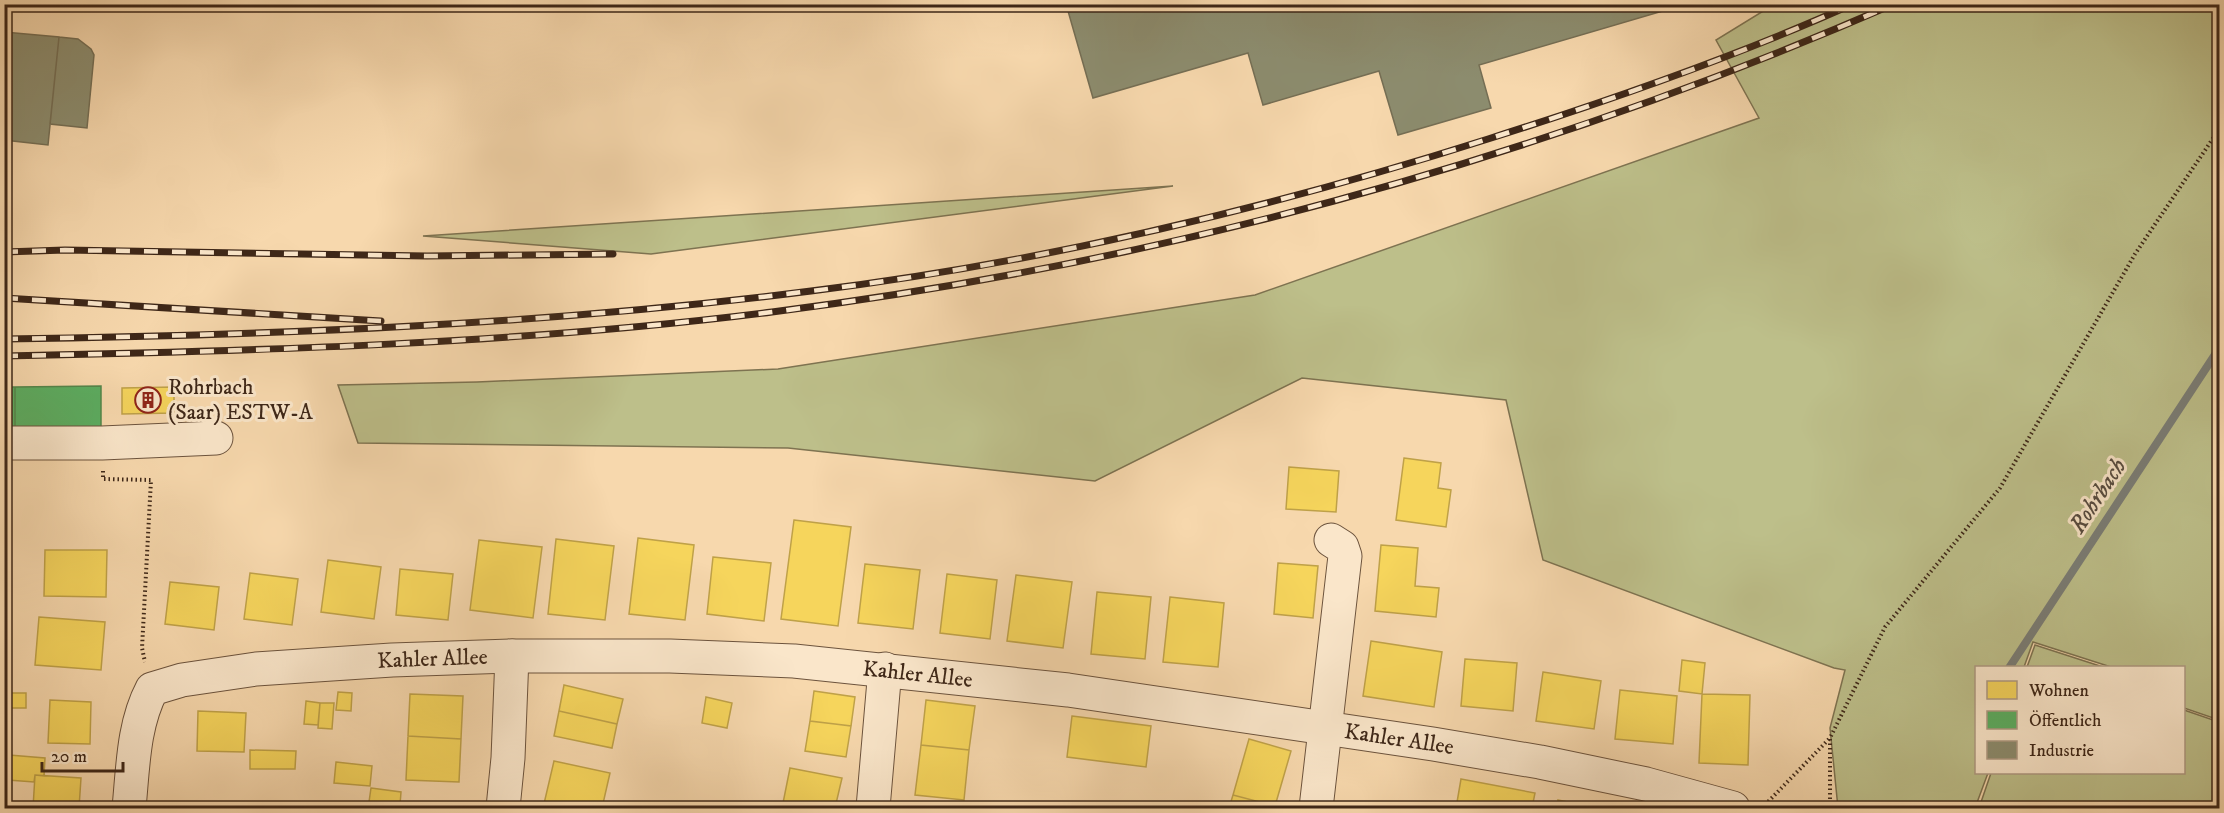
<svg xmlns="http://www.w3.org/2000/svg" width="2224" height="813" font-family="'IM FELL DW Pica',serif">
	<rect width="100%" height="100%" fill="#f7d8ad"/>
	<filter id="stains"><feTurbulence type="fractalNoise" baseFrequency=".00333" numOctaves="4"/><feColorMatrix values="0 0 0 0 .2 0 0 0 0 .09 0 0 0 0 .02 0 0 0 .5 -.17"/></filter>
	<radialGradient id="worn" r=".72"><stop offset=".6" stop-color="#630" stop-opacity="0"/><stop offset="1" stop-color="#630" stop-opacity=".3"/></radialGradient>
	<path fill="#bdbf8a" stroke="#7e7351" stroke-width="1.5" d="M1773,5H2219V720L2184,708V668L2111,667L2033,642L2024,667L1976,668V772L1988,773L1975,808H1838L1830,728L1845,670L1834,668L1543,560L1506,400L1302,378L1095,481L788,448L358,443L338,385L477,382L778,369L1255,295L1759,118L1716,40Z
		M1173,186L651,254L423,236Z
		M2035,645L2103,667H2027Z
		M2184,710L2219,722V808H1979L1991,773L2184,772Z"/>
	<path fill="#f6d55c" stroke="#bfa148" stroke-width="1.5" d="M174,387V413L122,414V388Z
		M1404,458L1441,463L1438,488L1451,490L1446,527L1396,520Z
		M1289,467L1339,471L1336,512L1286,509Z
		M794,520L851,527L838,626L781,619Z
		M638,538L694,545L685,620L629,614Z
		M556,539L614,546L605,620L548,614Z
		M479,540L542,547L533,618L470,610Z
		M1381,545L1418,548L1415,586L1439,588L1436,617L1375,611Z
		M45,550H107L106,597L44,596Z
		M713,557L771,563L764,621L707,614Z
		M328,560L381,567L374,619L321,612Z
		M1278,563L1318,566L1313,618L1274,614Z
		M865,564L920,570L913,629L858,623Z
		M400,569L453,574L448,620L396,615Z
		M250,573L298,579L292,625L244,619Z
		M947,574L997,580L990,639L940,633Z
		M1016,575L1072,582L1063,648L1007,641Z
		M170,582L219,587L214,630L165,624Z
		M1097,592L1151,597L1145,659L1091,654Z
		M1170,597L1224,603L1218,667L1163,662Z
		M39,617L105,622L101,670L35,665Z
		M1371,641L1442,652L1434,707L1363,696Z
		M1465,659L1517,663L1513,711L1461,706Z
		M1682,660L1705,663L1702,694L1679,691Z
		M1543,672L1601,681L1594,729L1536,721Z
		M564,685L623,699L617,724L559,711Z
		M1620,690L1677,696L1673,744L1615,739Z
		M814,691L855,697L851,726L810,721Z
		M338,692L352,693L351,711L336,710Z
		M9,693H26V708H9Z
		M410,694L463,696L461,739L408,736Z
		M1702,694L1750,695L1748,765L1699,763Z
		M706,697L732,703L727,728L702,723Z
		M50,700L91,702L90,744L48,743Z
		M926,700L975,706L969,750L921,745Z
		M306,701L320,703L318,725L304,724Z
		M320,703H334L332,729L318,728Z
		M198,711L246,713L244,752L197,751Z
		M559,711L617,724L612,748L554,736Z
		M1072,716L1151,726L1146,767L1067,757Z
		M810,721L851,726L846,757L805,751Z
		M408,736L461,739L459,782L406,780Z
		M1249,739L1291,751L1275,806L1233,795Z
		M921,745L969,750L964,800L915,795Z
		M250,750L296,751L295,769H250Z
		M9,755L45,758L44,776L35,775L34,782L8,780Z
		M554,761L610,773L602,808H543Z
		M336,762L372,766L370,786L334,783Z
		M790,768L842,778L835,808H782Z
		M35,775L81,778L79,808H33Z
		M1461,779L1535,793L1532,808H1456Z
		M371,788L401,792L400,805L369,802Z
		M1233,795L1275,806L1274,808H1229Z
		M1558,800L1598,808H1557Z
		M406,802L454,808H406Z"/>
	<path fill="#5aae61" stroke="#52864b" stroke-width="1.5" d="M101,386V430L15,431V387Z
		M4,387H15V431H4Z"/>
	<path fill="#8c8c6e" stroke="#756e54" stroke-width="1.5" d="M1066,4H1672L1673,8L1479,65L1491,108L1398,135L1379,71L1263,105L1248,53L1093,98Z
		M4,32L59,37L48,145L4,140Z
		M59,37L78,39L91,49L94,55L87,128L50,124Z"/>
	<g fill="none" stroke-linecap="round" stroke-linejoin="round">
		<path stroke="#7a7d76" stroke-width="8" d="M2009,668L2220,347"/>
		<g stroke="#6c533d" stroke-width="35">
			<g id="minor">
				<path d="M4,443H102L216,438"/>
				<path id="s1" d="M129,808C133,768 133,725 152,689L182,680L256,669L392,660L512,656H670L794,661L1068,690L1433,744L1540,762L1646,784L1733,808"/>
				<path d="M503,808L508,758L512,656"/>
				<path d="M873,808L885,669"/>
				<path d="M1316,808L1345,556L1342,547L1331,540"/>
			</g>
		</g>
		<path stroke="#3e2718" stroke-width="4" stroke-dasharray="1.5 3" stroke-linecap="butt" d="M103,471V479L151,480L142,648L145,662
			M1762,808L1830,738
			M1830,808V738L1885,627L2000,488L2135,254L2220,128"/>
		<use href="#minor" stroke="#fae6ca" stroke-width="33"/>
		<g stroke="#3e2718" stroke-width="7">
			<path id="rail" d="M4,252L65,250L427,256L613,254
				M4,298L381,321
				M4,339C274,335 543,325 811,291C1040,263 1268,209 1488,139C1611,100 1735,57 1853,4
				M4,356C261,351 517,344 772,312C1159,263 1536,160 1894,4"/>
		</g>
		<use href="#rail" stroke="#fae6ca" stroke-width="4.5" stroke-dasharray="14" stroke-linecap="butt"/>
	</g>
	<defs>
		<g id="building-ring" transform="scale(1.35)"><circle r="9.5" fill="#fae6ca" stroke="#8f2418" stroke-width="1.5"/><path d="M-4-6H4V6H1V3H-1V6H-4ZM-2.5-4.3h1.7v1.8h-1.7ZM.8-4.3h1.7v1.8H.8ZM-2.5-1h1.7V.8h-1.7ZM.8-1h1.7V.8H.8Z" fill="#8f2418"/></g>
	</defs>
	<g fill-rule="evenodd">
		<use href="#building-ring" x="148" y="400"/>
	</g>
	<g text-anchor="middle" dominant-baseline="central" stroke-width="6" stroke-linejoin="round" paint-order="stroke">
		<g font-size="22" fill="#3e2718" stroke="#fae6ca" text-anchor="start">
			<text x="168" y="387">Rohrbach<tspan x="168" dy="25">(Saar) ESTW-A</tspan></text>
		</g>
		<g font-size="22" fill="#3e2718" stroke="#fae6ca">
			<text stroke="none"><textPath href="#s1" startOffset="405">Kahler Allee</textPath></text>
			<text stroke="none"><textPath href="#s1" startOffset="891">Kahler Allee</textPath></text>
			<text stroke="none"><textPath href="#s1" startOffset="1377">Kahler Allee</textPath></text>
		</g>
		<g font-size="24" font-style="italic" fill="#574b3f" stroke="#fae6ca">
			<text transform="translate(2098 496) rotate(-57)">Rohrbach</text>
		</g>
	</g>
	<rect width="2224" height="813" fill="none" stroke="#f7d8ad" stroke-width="24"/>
	<rect x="6" y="6" width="2212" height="801" fill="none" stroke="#3e2718" stroke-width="3"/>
	<rect x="12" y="12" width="2200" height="789" fill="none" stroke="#3e2718" stroke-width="1.5"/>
	<rect x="1975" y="666" width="210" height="108" fill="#fae6ca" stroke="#af9a83" stroke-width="1.5"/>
	<rect x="1987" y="681" width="30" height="18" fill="#f6d55c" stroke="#af9a83" stroke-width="1.5"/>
	<text x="2029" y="696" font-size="18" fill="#3e2718">Wohnen</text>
	<rect x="1987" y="711" width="30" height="18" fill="#5aae61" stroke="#af9a83" stroke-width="1.5"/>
	<text x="2029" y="726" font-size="18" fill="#3e2718">Öffentlich</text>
	<rect x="1987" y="741" width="30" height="18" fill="#8c8c6e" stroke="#af9a83" stroke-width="1.5"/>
	<text x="2029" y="756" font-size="18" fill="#3e2718">Industrie</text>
	<path d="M42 762v9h81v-9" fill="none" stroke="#3e2718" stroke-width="3"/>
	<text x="51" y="762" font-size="18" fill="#3e2718" stroke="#fae6ca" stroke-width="4.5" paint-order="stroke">20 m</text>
	<rect width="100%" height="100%" filter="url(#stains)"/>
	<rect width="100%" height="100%" fill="url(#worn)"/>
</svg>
